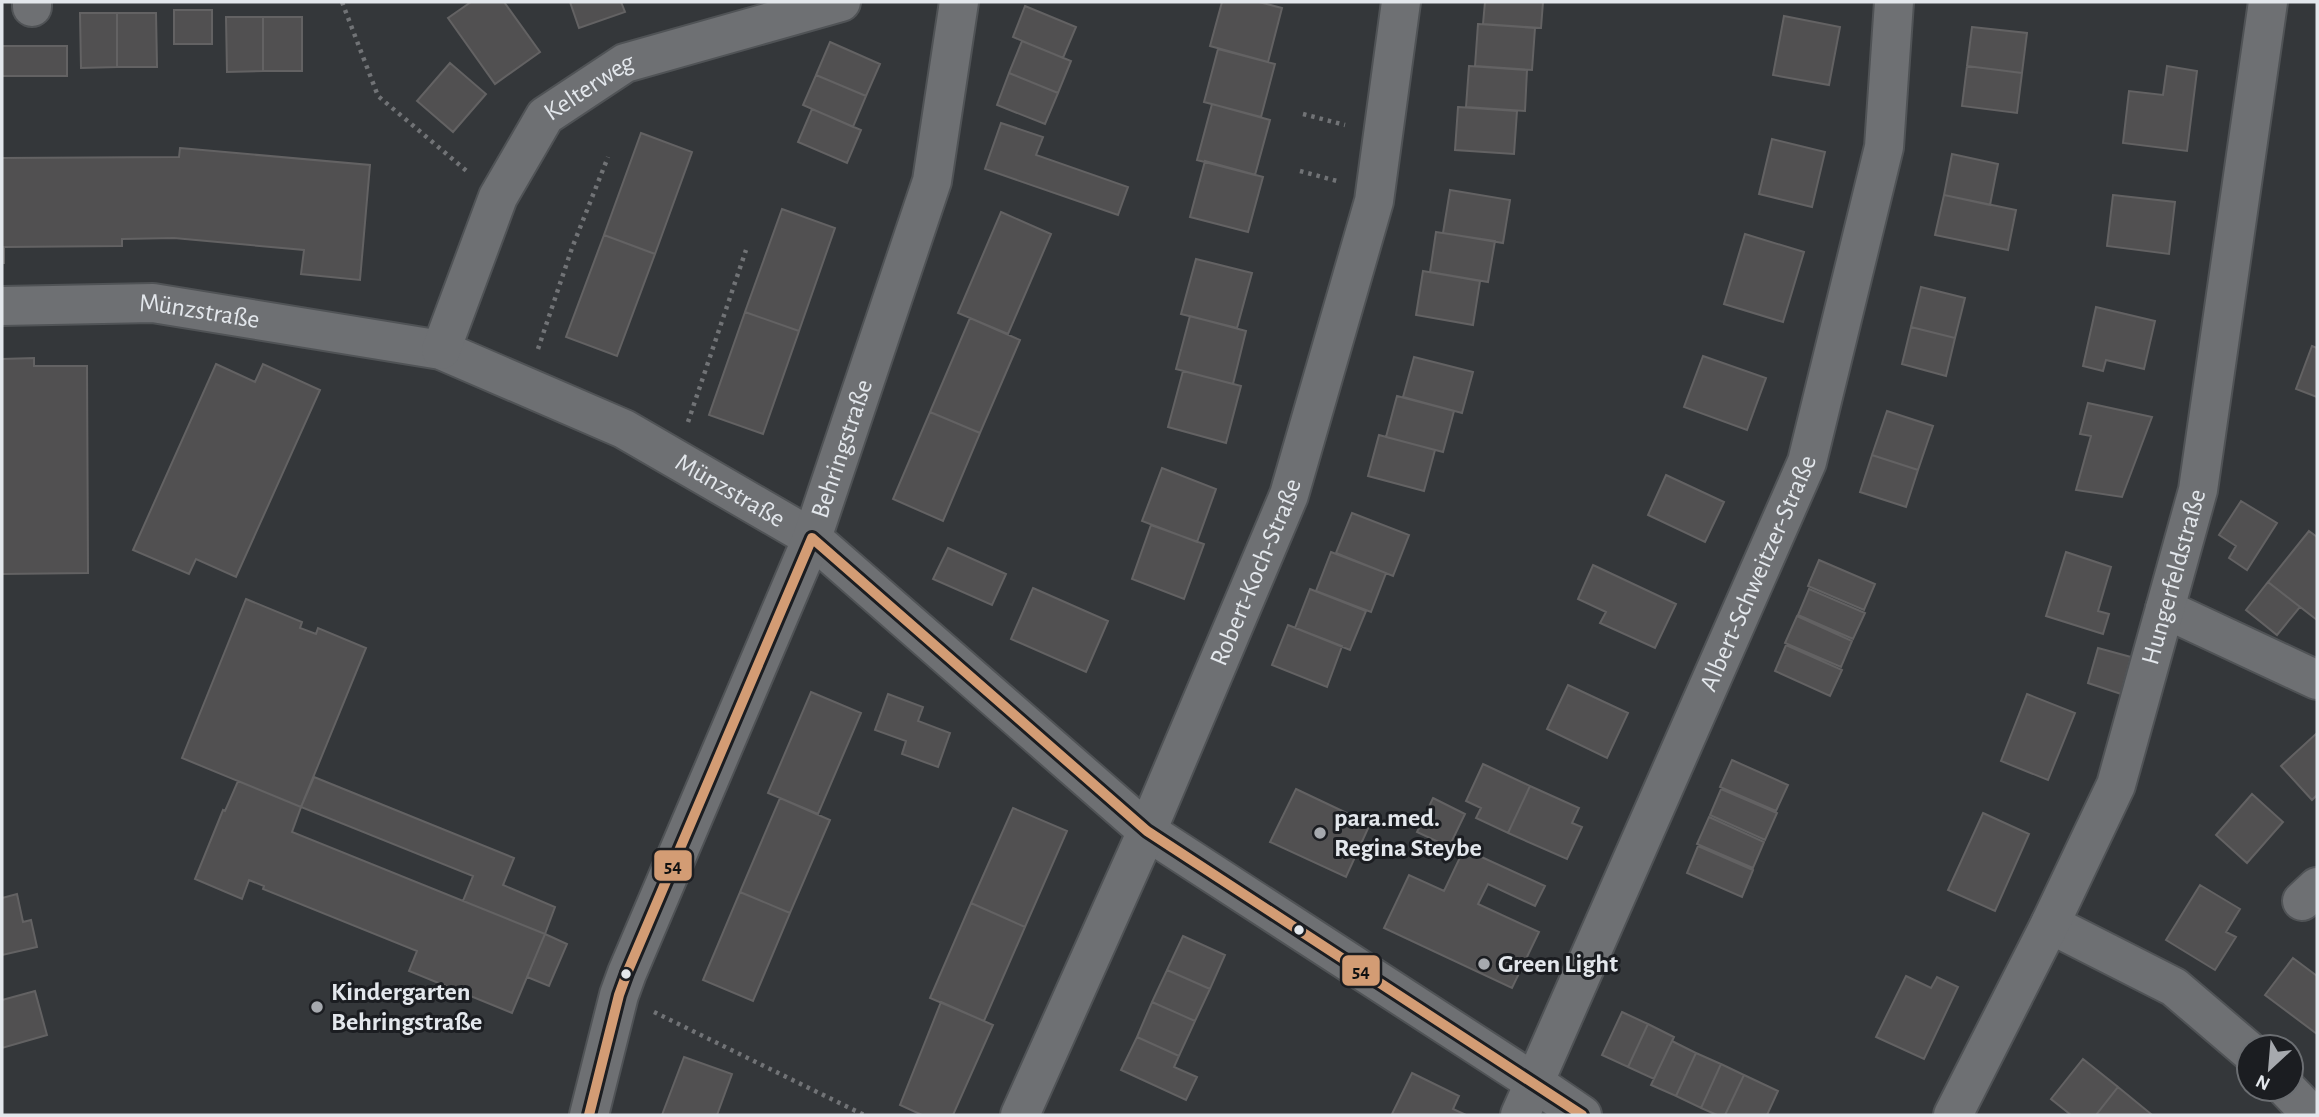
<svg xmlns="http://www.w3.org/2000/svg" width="2319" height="1117" font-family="'Alegreya Sans',sans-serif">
	<rect width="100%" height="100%" fill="#34373a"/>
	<path fill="#515051" stroke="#636263" stroke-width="2" d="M471,2H504L540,52L495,84L448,18Z
		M570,2H621L625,12L579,28Z
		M1222,2H1259L1282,8L1268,62L1210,46Z
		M1485,2H1543L1541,28L1483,24Z
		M1025,6L1076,27L1063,58L1013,37Z
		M174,10H212V44H174Z
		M80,13H117V67L81,68Z
		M117,13H156L157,67H117Z
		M1784,16L1840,27L1829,85L1773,75Z
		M226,17H263V71L227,72Z
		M263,17H302V71H263Z
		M1478,24L1535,28L1532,70L1475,66Z
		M1972,27L2027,33L2022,73L1967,66Z
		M1022,41L1071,61L1058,93L1009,73Z
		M830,42L880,64L866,96L816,75Z
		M2,46H67V76H2Z
		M1218,49L1275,64L1261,117L1204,102Z
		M450,63L486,94L453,132L417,101Z
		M1469,66L1527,70L1525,111L1466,107Z
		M1967,66L2022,73L2017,113L1962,106Z
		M2167,66L2197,71L2187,151L2123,143L2129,91L2163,95Z
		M1009,73L1058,93L1045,124L997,105Z
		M816,75L866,96L853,127L803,105Z
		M1212,104L1270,120L1255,175L1197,160Z
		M1458,107L1517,111L1514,154L1455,150Z
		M812,109L861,130L847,163L798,142Z
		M1001,123L1043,137L1036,155L1128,187L1118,215L985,169Z
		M641,133L692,152L655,254L604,235Z
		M1772,139L1825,152L1812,207L1759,194Z
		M180,148L370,165L360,280L301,274L304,250L174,238L122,239V246L4,247V263H2V158L179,157Z
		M1952,154L1998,164L1990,205L1944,195Z
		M1205,161L1263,177L1248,232L1190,217Z
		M1450,190L1510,200L1503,243L1443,233Z
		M1944,195L2016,210L2008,250L1935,235Z
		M2113,195L2175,202L2169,254L2107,246Z
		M782,209L835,228L799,331L745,312Z
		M1001,212L1051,234L1008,334L958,313Z
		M1436,232L1495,241L1488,282L1430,272Z
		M1745,234L1804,252L1783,322L1724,304Z
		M604,235L655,254L617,356L566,337Z
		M1196,259L1252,273L1237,328L1181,314Z
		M1423,271L1480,281L1473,325L1416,315Z
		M1921,287L1965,298L1955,338L1911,327Z
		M2096,307L2155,321L2144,369L2106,360L2103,371L2083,366Z
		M745,312L799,331L763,434L709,415Z
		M1190,316L1246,331L1233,384L1176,369Z
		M970,318L1020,340L980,433L930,412Z
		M1911,327L1955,338L1946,376L1902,364Z
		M2312,346L2317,348V397L2296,389Z
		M1703,356L1766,378L1747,430L1684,407Z
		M1414,357L1473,372L1462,413L1403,397Z
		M34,358V366H87L88,573L2,574V359Z
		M216,364L255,382L263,364L320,390L236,577L196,559L189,574L133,550Z
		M1183,371L1241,386L1226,443L1168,427Z
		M1397,396L1454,411L1443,452L1386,437Z
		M2088,403L2152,417L2122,497L2076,490L2091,436L2080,434Z
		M1887,411L1933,426L1918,470L1872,455Z
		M930,412L980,433L943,521L893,499Z
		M1379,435L1435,450L1424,491L1368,476Z
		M1872,455L1918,470L1906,507L1860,492Z
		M1162,468L1216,489L1197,542L1142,521Z
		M1666,475L1724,502L1705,542L1648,515Z
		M2241,501L2277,523L2247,570L2229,558L2236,546L2219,535Z
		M1352,513L1409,535L1393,576L1336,553Z
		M1151,525L1204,544L1184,599L1132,579Z
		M2309,531L2317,537V620L2268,582Z
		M948,548L1006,574L992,605L933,579Z
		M1331,552L1386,573L1371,612L1316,591Z
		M2066,552L2111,567L2098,611L2109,614L2103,634L2046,616Z
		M1819,560L1875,584L1864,610L1808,586Z
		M1593,565L1676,604L1655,648L1600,623L1606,612L1578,599Z
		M2268,582L2300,607L2277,635L2246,610Z
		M1033,588L1108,621L1086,672L1011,639Z
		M1310,589L1366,611L1350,650L1295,628Z
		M1809,589L1865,613L1853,639L1798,615Z
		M246,599L302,622L300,628L316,634L318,628L366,648L301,807L182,758Z
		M1797,616L1852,641L1841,667L1785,643Z
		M1288,625L1342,646L1327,687L1272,665Z
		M1786,645L1842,670L1830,696L1775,671Z
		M2098,648L2131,657L2121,694L2088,683Z
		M1568,685L1628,713L1607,758L1547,729Z
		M811,692L861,713L818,814L768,793Z
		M888,694L923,707L918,721L950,733L938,767L902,754L906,741L875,730Z
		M2027,694L2075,713L2048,780L2001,761Z
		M2317,733V795L2312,800L2281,766Z
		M1732,760L1788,785L1776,811L1720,787Z
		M1483,764L1530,786L1508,833L1476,818L1481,808L1466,801Z
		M314,777L514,858L503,885L555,907L545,934L463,901L473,876L301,807Z
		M238,781L301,807L292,832L545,934L512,1013L409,971L417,951L263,889L264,886L249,880L242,899L195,879L223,810L225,811Z
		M1530,786L1579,808L1572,823L1582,827L1567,859L1508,833Z
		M1296,789L1370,824L1346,877L1270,842Z
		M1721,789L1777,813L1765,840L1710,815Z
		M2252,794L2283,822L2247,863L2216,835Z
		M780,798L830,820L790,913L740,892Z
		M1433,798L1465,814L1449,847L1417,832Z
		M1013,808L1067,831L1025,927L971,903Z
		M1983,813L2029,834L1995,911L1948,890Z
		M1709,817L1764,842L1753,868L1697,844Z
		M1698,846L1753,870L1742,897L1687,873Z
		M1464,849L1545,886L1535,906L1488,884L1478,904L1539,932L1512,988L1384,928L1409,875L1444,891Z
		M2200,885L2240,909L2226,932L2236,937L2215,970L2166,940Z
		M740,892L790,913L753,1001L703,980Z
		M17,894L23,922L31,920L37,947L2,955V898Z
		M971,903L1025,927L984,1021L930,998Z
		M545,934L567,944L549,986L527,977Z
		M1183,936L1225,955L1210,989L1167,970Z
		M2293,958L2317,976V1034L2265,995Z
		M1167,970L1210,989L1195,1021L1152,1002Z
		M1906,976L1931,988L1937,977L1958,987L1924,1059L1876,1037Z
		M35,991L47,1035L2,1048V1000Z
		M941,1002L993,1025L953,1115H922L900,1105Z
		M1152,1002L1195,1021L1179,1056L1137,1037Z
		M1622,1012L1648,1024L1628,1067L1602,1055Z
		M1648,1024L1674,1037L1654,1079L1628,1067Z
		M1137,1037L1179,1056L1174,1067L1197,1077L1186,1100L1121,1070Z
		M1672,1041L1696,1053L1676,1096L1651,1085Z
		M1696,1053L1721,1064L1701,1108L1676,1096Z
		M684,1057L732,1074L717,1115H662Z
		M2083,1059L2118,1087L2096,1115H2071L2051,1099Z
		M1721,1064L1744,1075L1725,1115H1717L1701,1108Z
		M1412,1073L1459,1096L1453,1109L1466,1115L1392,1114Z
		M1744,1075L1778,1091L1767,1115H1725Z
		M2118,1087L2151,1114L2149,1115H2096Z"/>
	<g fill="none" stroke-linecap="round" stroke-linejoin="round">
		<g stroke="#505356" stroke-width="42">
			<g id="minor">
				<path d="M32,2V7"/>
				<path id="s1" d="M2,306L153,303L441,350L624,429L812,538L1147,831L1535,1083L1582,1115"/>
				<path id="s2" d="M441,350L498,197L545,116L625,63L841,2"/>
				<path d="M2165,609L2317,680"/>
				<path d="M2302,901L2317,887"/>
				<path d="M2050,924L2174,987L2249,1051"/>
				<path d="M2287,1089L2312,1115"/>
				<path id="s3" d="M589,1115L619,995L627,973L812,538L932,181L959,2"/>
				<path id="s4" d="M1020,1115L1147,831L1289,495L1374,201L1401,2"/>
				<path id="s5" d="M1520,1115L1807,462L1884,147L1894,2"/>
				<path id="s6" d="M1953,1115L2050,924L2116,785L2198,490L2268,2"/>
			</g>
		</g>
		<path stroke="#717376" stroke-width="4.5" stroke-dasharray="3.5 5" stroke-linecap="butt" d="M342,2L378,96L469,173
			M1303,114L1345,125
			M1300,171L1337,181
			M538,349L572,248L608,157
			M688,422L746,250
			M654,1012L864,1115"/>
		<use href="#minor" stroke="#6e7073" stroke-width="38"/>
		<g stroke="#1b1d21" stroke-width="16">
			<path id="bus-1" d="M589,1115L619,995L627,973L812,538L1147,831L1582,1115"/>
		</g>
		<use href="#bus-1" stroke="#d39c74" stroke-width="10"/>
	</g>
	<g fill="#a6a9ae" stroke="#1b1d21" stroke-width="2.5">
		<circle cx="1320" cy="833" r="7"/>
		<circle cx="1484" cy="964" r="7"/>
		<circle cx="317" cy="1007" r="7"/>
	</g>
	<g fill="#e3e7ec" stroke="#1b1d21" stroke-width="2.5">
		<circle cx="1299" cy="930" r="6"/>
		<circle cx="626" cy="974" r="6"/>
	</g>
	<g text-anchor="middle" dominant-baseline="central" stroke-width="6" stroke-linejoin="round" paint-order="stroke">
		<g font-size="26" fill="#e3e7ec" stroke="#1b1d21">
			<text stroke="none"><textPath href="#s2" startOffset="310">Kelterweg</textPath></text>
			<text stroke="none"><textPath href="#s1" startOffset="198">Münzstraße</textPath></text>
			<text stroke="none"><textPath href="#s3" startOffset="714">Behringstraße</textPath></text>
			<text stroke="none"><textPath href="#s1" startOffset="765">Münzstraße</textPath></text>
			<text stroke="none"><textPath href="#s4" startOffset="592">Robert-Koch-Straße</textPath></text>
			<text stroke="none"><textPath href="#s5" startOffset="592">Albert-Schweitzer-Straße</textPath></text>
			<text stroke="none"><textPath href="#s6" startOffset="584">Hungerfeldstraße</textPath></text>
		</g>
		<g font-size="26" font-weight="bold" fill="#e3e7ec" stroke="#1b1d21" text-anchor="start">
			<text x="1334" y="818">para.med.<tspan x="1334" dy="30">Regina Steybe</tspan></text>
			<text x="1498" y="964">Green Light</text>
			<text x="331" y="992">Kindergarten<tspan x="331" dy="30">Behringstraße</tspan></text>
		</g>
	</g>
	<g stroke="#1b1d21" stroke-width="2.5">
		<rect x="653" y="849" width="40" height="33" rx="7" fill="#d39c74"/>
		<rect x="1341" y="954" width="40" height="33" rx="7" fill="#d39c74"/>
	</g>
	<g font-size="19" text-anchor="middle" font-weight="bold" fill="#111">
		<text x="673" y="872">54</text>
		<text x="1361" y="977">54</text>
	</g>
	<rect width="2319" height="1117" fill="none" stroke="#e3e7ec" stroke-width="7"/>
	<g transform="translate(2270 1068) rotate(206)"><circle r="33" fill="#1b1d21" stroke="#6b6e72" stroke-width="2"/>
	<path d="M0-5L12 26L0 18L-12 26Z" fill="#a6a9ae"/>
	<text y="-10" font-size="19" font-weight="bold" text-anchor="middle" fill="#e3e7ec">N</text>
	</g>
</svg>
